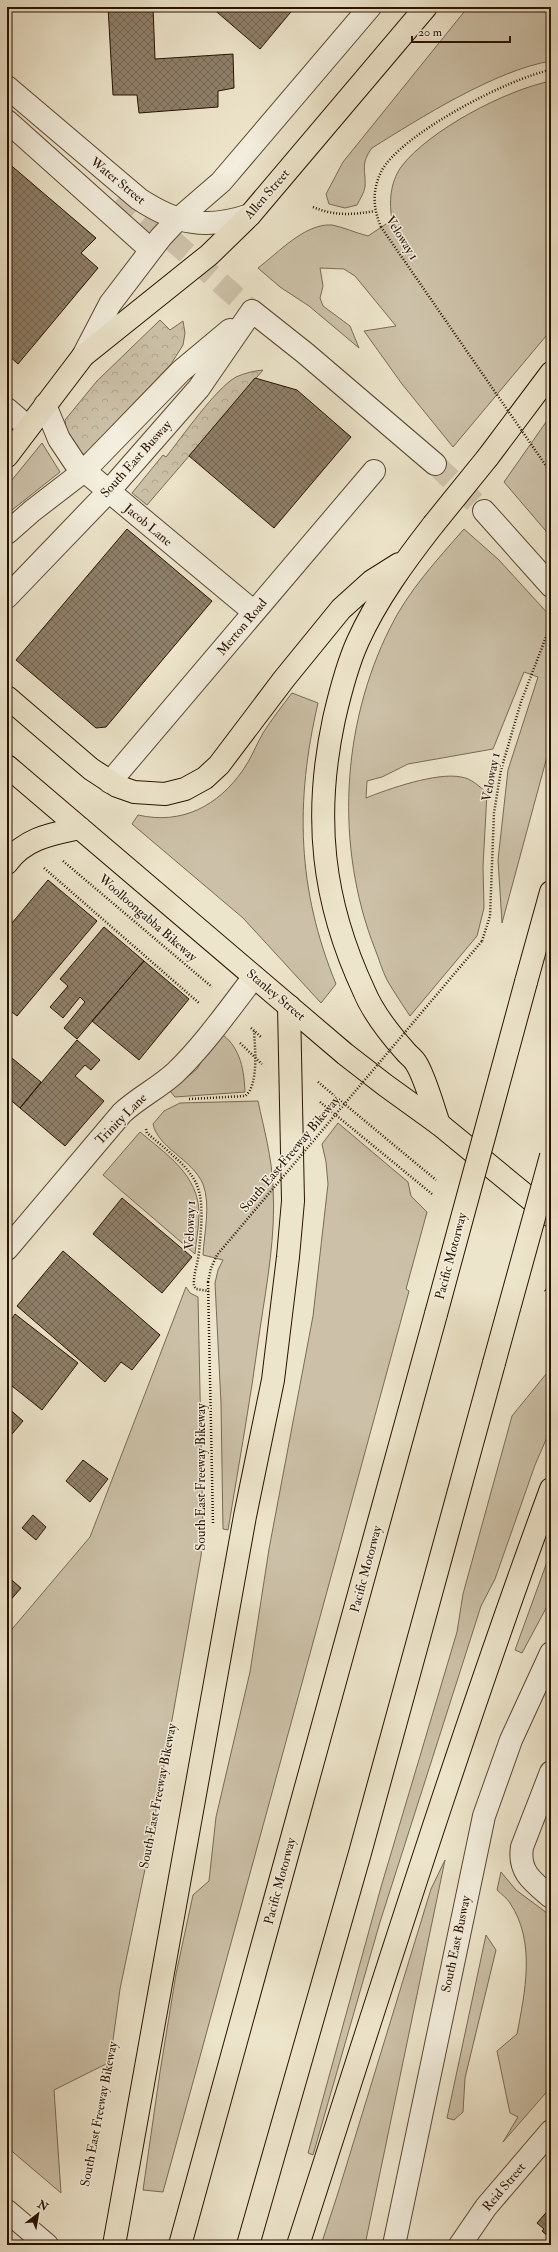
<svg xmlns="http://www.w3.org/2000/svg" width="558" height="2252" font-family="'IM FELL Double Pica',serif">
	<defs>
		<pattern id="forest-crowns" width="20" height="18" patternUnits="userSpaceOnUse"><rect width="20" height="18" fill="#ccc1a8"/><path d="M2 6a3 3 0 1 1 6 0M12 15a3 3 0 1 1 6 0" fill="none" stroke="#afa58f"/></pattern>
		<pattern id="building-cross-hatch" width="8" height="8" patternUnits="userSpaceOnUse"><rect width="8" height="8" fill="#8f806a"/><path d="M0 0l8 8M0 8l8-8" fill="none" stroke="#756755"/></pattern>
	</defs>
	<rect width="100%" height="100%" fill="#ede5cb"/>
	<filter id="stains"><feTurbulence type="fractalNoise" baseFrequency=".005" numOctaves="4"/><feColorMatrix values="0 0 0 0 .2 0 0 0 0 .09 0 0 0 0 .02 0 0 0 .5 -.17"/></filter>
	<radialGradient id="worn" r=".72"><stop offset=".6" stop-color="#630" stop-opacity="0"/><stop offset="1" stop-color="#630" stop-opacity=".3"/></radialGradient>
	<path fill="#ccc1a8" stroke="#7a6a54" d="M468,7H551V61C496,70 420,118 372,148C360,164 366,170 365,187C364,193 360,199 357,205L345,208L329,204L326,194L343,162Z
		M551,81V330L453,447L402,384L364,331L396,326L355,276L344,269L320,268L323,286L320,298L323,306L350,326L359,348L309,306L280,287L258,268C278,253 305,223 332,225C343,227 356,233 368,236L392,220C389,202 390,183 401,167C429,130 506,90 551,81Z
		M551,415V537L504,482Z
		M42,443L60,472L7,514V486Z
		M464,529L499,560L551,617V742L502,923L498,860L508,770L538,677L524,672L493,749L408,764L382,777L367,781L366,798C388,789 437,772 461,777C471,778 480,787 487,793L483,866L484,908L477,936L410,1016C402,1004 394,992 387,980C382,970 379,959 375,949C335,847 341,726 390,628C408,591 437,560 464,529Z
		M292,693L318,703C295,802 297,889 336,984L321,1003L243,918L132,824L138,815C182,825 218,806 243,770C251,759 256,745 263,733C272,719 282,706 292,693Z
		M223,1035C241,1049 244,1071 245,1092L175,1097L170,1091L197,1069L204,1057Z
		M258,1101C264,1129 272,1158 273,1187C276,1235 267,1282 260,1329C251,1397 239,1463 228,1530L223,1529L221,1403L215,1283L218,1270L223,1260L203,1255C204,1234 211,1205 203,1184C192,1159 158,1148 153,1124L164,1111L180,1103Z
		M338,1123L408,1182L411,1196L427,1212L406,1289L409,1291L163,2192L143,2190L160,2072L176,1974L193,1895L209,1881L216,1817L250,1672L269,1549L313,1316L328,1184L326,1162L322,1144Z
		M140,1132C166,1154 199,1175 199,1214C199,1227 196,1241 195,1254L103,1175Z
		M186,1287L190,1293L198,1297L203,1535L201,1556L149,1850L120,1989L110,2062L54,2090L61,2193L7,2147V1635L90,1537Z
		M551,1368V1428L535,1465L495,1579L481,1606L380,1922L313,2155L308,2153L381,1887L457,1632L463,1594L512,1416Z
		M551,1551V1599L522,1653L515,1650Z
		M445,1860L365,2245H321L338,2193L431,1889Z
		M501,1872L516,1890L551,1916V2087L503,2142L518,2117L510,2113L497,2051L517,2034C525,1992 536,1942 510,1903C507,1898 501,1894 497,1890Z
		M486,1935L496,1950L465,2078L463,2112L454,2120L447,2118Z"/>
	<path fill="url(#forest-crowns)" stroke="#7a6a54" d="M160,320L170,330L183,321L185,333L183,345L171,364L84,455C74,446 66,435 65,420L97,381Z
		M263,370L147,505L132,493L163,455L166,457C182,437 216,388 236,377C245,373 253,371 263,370Z"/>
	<path fill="url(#building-cross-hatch)" stroke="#291200" d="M108,7H153L155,59L233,54L234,88L218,91V107L139,113L137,95H113Z
		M211,7H295L260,49Z
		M7,162L96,238L81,253L98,268L18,364L7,354Z
		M255,378L297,390L351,437L274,528L189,456Z
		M127,529L212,601L106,727L96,728L16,660Z
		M48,880L97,921L17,1016L7,1008V929Z
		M104,927L144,961L77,1039L64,1028L85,1002L80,997L63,1018L50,1007L68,986L60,979Z
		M144,961L189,999L139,1060L92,1021Z
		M77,1040L100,1060L91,1070L85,1065L75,1076L104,1101L65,1146L20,1108Z
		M7,1054L41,1082L20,1108L7,1097Z
		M122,1198L192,1257L162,1293L93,1234Z
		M63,1251L160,1335L132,1370L121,1362L105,1382L17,1306Z
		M15,1314L78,1363L42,1410L7,1382V1326Z
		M7,1407L23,1421L7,1440Z
		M83,1460L108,1479L90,1502L66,1481Z
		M33,1515L46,1527L36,1540L22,1528Z
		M7,1576L21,1588L7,1604Z
		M551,2207V2239L542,2231L544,2229L537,2223Z"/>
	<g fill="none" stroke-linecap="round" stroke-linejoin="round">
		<path stroke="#d0c5ad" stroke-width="22" stroke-dasharray="22 11" stroke-linecap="butt" d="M121,195L252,311
			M435,464L484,511"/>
		<g stroke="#5a4733" stroke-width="24">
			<path id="minor" d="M7,87L139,199C177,224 206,230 250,215
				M7,121L151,250
				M252,311L305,353L435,464
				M83,356L110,304L161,237L177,220L221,182L370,7
				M45,405L59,439L75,463L254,612
				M7,409L28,427
				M484,511L551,586
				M7,533L32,511L84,471L181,371L230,330
				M7,597L108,492L199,388L252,311
				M110,782L374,471
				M7,1249L122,1113C139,1097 159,1088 176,1072C205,1044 229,1009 254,977
				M551,1772L522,1847C518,1872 533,1882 551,1897
				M7,2211L47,2245
				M394,2245L484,1816L511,1740L551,1653
				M460,2245L486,2207L551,2131"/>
		</g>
		<g stroke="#291200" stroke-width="24">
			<path id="major" d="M7,456L83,356L209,255L250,215L426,7
				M7,766L345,1054L385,1085L439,1124L551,1216
				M7,863C25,838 52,834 80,828"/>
		</g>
		<g stroke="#291200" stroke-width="24">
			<path id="highway" d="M488,457L551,373
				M433,525C405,561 377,599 358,641C347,665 340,693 334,719C313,817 322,901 364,991C373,1013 389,1033 405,1051C408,1055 413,1058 416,1063C425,1077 433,1107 439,1124
				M7,697L91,769L117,786L134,792L165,794L185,789L205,778L219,765L284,679L341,609L372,581L399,564
				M526,982L551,892
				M114,2245L245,1516L273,1380L288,1257L293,1201L289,1006
				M180,2245L436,1314
				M248,2245L360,1853L494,1363
				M298,2245C380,1992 459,1739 551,1489"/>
		</g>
		<path stroke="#291200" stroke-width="2.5" stroke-dasharray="1 2" stroke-linecap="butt" d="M313,207C334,216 352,215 375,211
			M381,227C373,208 372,191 381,172C399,135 511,77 551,70
			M7,817L10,821
			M63,861L212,987
			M44,868L199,1003
			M482,941L490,916L494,813L501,770L521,702L551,624
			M251,1028L261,1037
			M240,1043L262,1064
			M318,1082L436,1180
			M189,1099L245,1096C259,1086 255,1047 254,1031
			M320,1102L432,1194
			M146,1129L147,1133C201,1179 206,1180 199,1252C198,1263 193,1275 194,1286L196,1289L209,1291
			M208,1282L213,1524
			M545,1290L551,1296"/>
		<use href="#minor" stroke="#f3eedd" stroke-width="22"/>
		<use href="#major" stroke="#ede5cb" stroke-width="22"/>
		<use href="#highway" stroke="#ede5cb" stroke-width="22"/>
		<g stroke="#291200" stroke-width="24" stroke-linecap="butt">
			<path id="highway-bridge" d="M433,525L488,457
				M436,1314L526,982
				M494,1363L551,1156"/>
		</g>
		<path stroke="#291200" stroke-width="2.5" stroke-dasharray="1 2" stroke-linecap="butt" d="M381,227L551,473
			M208,1282L211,1268L217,1255L482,941"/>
		<use href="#highway-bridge" stroke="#ede5cb" stroke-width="22"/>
	</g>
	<g text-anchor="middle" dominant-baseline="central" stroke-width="3" stroke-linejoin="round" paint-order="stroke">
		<g font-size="13" fill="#291200" stroke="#f3eedd">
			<text transform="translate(118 181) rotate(39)">Water Street</text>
			<text transform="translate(267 194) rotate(-49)">Allen Street</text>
			<text transform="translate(402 238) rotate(58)">Veloway 1</text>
			<text transform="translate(136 459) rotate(-48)">South East Busway</text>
			<text transform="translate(148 525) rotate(40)">Jacob Lane</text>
			<text transform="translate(242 627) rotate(-50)">Merton Road</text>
			<text transform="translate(491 777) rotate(-79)">Veloway 1</text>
			<text transform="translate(148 918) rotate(41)">Woolloongabba Bikeway</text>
			<text transform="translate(276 995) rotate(40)">Stanley Street</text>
			<text transform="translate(121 1119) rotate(-45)">Trinity Lane</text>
			<text transform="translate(290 1154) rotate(-50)">South East Freeway Bikeway</text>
			<text transform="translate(190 1225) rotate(-88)">Veloway 1</text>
			<text transform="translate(451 1256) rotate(-75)">Pacific Motorway</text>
			<text transform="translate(201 1477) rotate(-90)">South East Freeway Bikeway</text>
			<text transform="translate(366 1569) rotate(-75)">Pacific Motorway</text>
			<text transform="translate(158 1796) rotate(-79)">South East Freeway Bikeway</text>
			<text transform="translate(280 1881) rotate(-75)">Pacific Motorway</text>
			<text transform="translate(456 1944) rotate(-78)">South East Busway</text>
			<text transform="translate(99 2114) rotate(-79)">South East Freeway Bikeway</text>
			<text transform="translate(504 2187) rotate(-50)">Reid Street</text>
		</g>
	</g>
	<rect width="558" height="2252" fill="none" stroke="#ede5cb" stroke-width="24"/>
	<rect x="8" y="8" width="542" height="2236" fill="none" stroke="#291200" stroke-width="2"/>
	<rect x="12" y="12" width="534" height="2228" fill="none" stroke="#291200"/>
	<g transform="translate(38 2214) rotate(31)" stroke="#f3eedd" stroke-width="3" paint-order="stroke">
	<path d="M0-3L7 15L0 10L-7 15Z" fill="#291200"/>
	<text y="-6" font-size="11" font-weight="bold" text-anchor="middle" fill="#291200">N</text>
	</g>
	<path d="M412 36v6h98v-6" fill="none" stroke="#291200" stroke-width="2"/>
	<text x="418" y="36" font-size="12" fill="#291200" stroke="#f3eedd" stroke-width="3" paint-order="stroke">20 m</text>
	<rect width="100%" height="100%" filter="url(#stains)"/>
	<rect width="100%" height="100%" fill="url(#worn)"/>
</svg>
